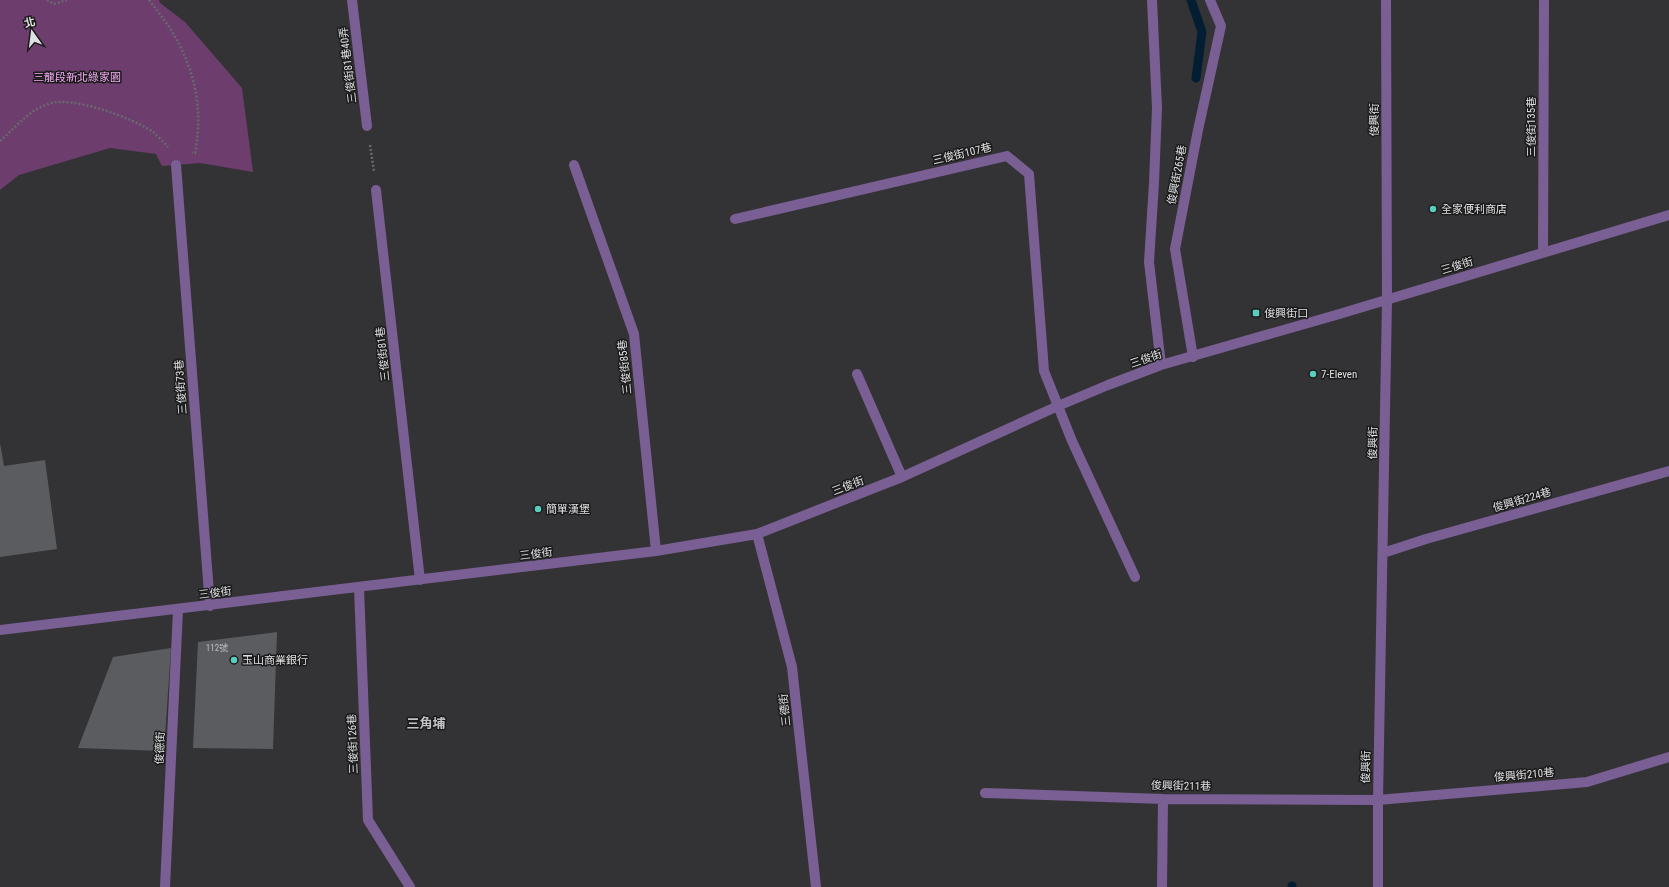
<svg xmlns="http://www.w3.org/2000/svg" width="1669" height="887" font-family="'Roboto Condensed','Noto Sans TC',sans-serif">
	<rect width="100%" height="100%" fill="#333336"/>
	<path fill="#6d3d6d" d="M0,0H159L160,3L185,22L242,88L253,172L200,163L162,166L156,154L110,148L19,175L0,190Z"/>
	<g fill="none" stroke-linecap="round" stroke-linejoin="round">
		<path stroke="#031e32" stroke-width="9" d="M1191,0L1202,32L1196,78
			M1292,886V887"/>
	</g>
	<path fill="#5a5c5f" d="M0,443L4,466L45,460L57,549L0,557Z
		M277,632L273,749L193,748L198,642Z
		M171,648L164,751L78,748L113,657Z"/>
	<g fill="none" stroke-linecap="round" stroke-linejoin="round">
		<path stroke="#69696c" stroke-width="2.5" stroke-dasharray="2 2" stroke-linecap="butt" d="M47,0L54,4L67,0
			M149,0C156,9 163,18 169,27C194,65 204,108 195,153H192
			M0,141C15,128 29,110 48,104C71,95 133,118 153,132C158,136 163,142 168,147
			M370,145L374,171"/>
		<path stroke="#7a5f94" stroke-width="10" d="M352,0L367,126
			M1152,0L1157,108L1154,183L1149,262L1161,365
			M176,165L210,606
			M574,165L634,334L656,551
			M376,190L420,580
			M735,219L1007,156L1029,174L1044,371L1072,441L1135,577
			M1543,253L1544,0
			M1193,357L1175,249L1198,130L1221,26L1210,0
			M857,374L902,477
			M757,534L792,667L816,887
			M1383,553L1426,539L1669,471
			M359,588L368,820L410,887
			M0,630L656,551L757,534L902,477L1058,406L1108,385L1161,365L1336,315L1669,215
			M985,793L1163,799L1378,800L1587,782L1669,757
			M165,887L178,610
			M1162,887L1163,799
			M1378,887V800L1387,300L1386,0"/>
	</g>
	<g fill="#5acebe" stroke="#1b1b1c" stroke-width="1.5">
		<circle cx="1433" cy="209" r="4"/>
		<rect x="1252" y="309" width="8" height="8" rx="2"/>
		<circle cx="1313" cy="374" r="4"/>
		<circle cx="538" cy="509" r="4"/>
		<circle cx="234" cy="660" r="4"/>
	</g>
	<g text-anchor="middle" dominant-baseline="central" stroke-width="3" stroke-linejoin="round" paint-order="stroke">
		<g font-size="9" fill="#bebfc1">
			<text x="217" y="648">112號</text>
		</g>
		<g font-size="11" fill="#e0e0e2" stroke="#1b1b1c">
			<text transform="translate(348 65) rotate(-97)">三俊街81巷40弄</text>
			<text transform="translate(1374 120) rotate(-90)">俊興街</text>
			<text transform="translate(1531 127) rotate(-90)">三俊街135巷</text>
			<text transform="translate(962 154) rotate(-13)">三俊街107巷</text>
			<text transform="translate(1177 175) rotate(-79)">俊興街265巷</text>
			<text transform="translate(1457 266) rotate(-17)">三俊街</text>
			<text transform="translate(383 354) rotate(-96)">三俊街81巷</text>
			<text transform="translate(1146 359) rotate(-19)">三俊街</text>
			<text transform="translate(625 367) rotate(-96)">三俊街85巷</text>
			<text transform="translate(181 387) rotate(-94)">三俊街73巷</text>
			<text transform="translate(1373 443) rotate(-89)">俊興街</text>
			<text transform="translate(848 486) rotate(-21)">三俊街</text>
			<text transform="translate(1522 500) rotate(-16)">俊興街224巷</text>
			<text transform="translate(536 554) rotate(-7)">三俊街</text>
			<text transform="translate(215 593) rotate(-7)">三俊街</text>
			<text transform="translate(785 710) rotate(-96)">三德街</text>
			<text transform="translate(353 744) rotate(-92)">三俊街126巷</text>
			<text transform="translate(160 748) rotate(-87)">俊德街</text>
			<text transform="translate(1366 767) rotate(-89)">俊興街</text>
			<text transform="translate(1524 775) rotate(-5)">俊興街210巷</text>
			<text transform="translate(1181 786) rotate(1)">俊興街211巷</text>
		</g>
		<g font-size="11" fill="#f5abf4" stroke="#1b1b1c">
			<text x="77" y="77">三龍段新北綠家園</text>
		</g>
		<g font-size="11" fill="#e0e0e2" stroke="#1b1b1c" text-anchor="start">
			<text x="1441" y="209">全家便利商店</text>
			<text x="1264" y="313">俊興街口</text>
			<text x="1321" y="374">7-Eleven</text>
			<text x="546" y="509">簡單漢堡</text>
			<text x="242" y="660">玉山商業銀行</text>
		</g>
		<g font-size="13" font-weight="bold" fill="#c2c2c6" stroke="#1b1b1c">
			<text x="426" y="723">三角埔</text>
		</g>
	</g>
	<g transform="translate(32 32) rotate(346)" stroke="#1b1b1c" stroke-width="3" paint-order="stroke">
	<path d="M0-3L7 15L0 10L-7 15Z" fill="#e0e0e2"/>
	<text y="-6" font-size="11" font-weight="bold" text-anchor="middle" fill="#e0e0e2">北</text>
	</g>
</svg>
